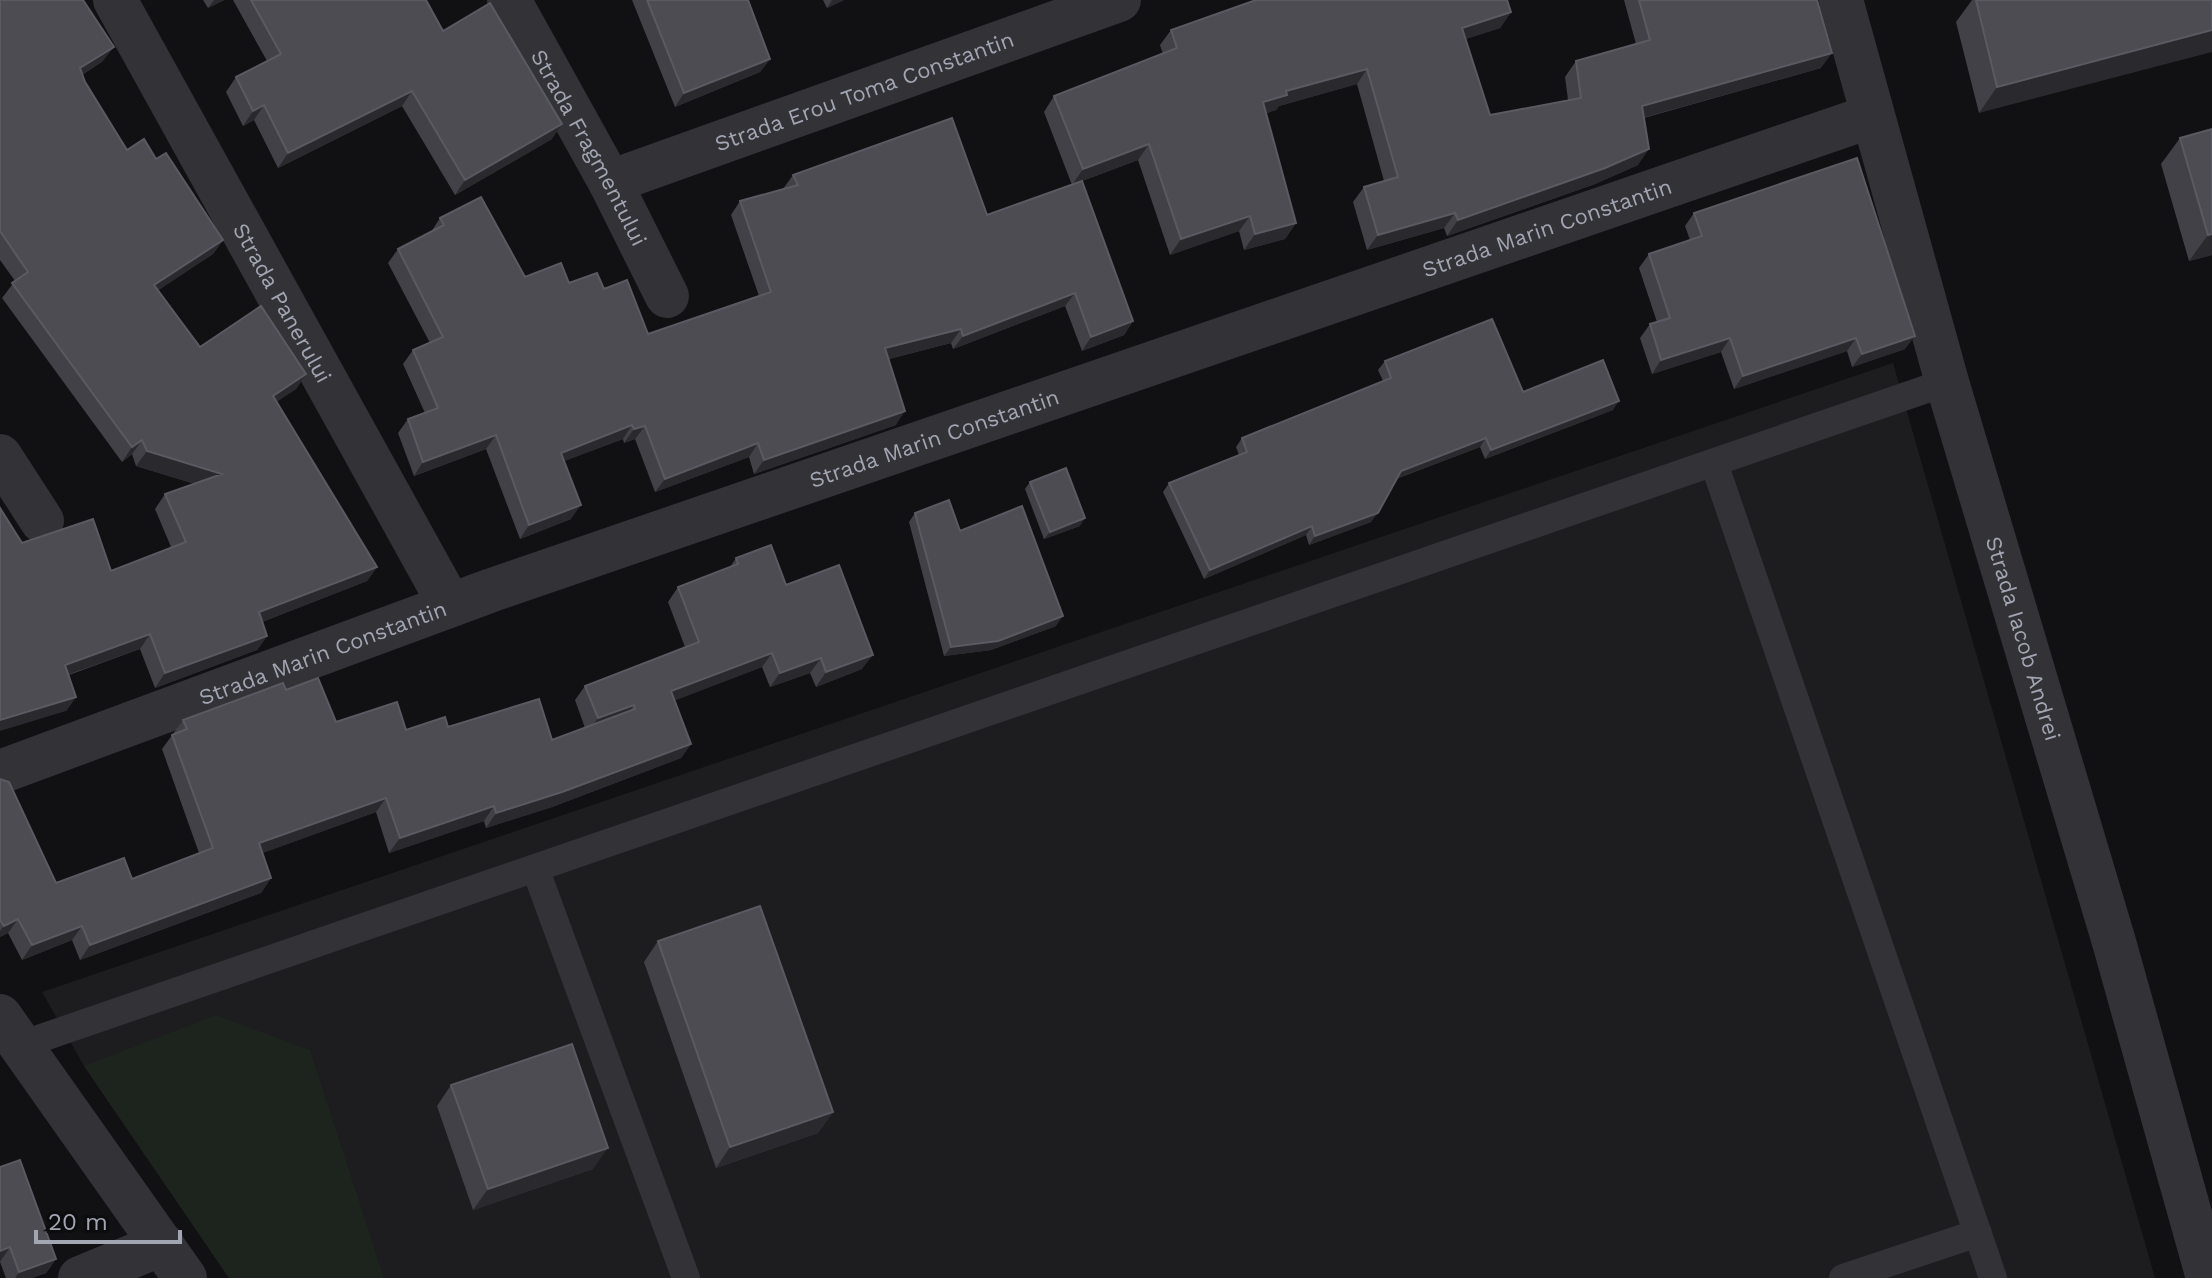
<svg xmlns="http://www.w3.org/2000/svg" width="2212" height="1278" font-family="'Work Sans',sans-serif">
	<rect width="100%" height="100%" fill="#111012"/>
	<path fill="#1d1c1f" d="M1893,363L2155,1278H229L84,1066L42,992Z"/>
	<path fill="#1d241e" d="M216,1015L310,1050L384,1278H229L84,1066Z"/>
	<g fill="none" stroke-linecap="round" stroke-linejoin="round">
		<path stroke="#323237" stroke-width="28" d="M1714,463L1993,1278
			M535,868L686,1278
			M21,1045L1947,382
			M1843,1278L1978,1233"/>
		<g stroke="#323237" stroke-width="44">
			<path id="s1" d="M115,0L450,605"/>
			<path id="s2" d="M509,0L610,182L667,296"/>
			<path id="s3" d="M1841,0L1947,382L2114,942L2208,1278"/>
			<path id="s4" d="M610,182L1119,0"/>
			<path d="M0,456L42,521"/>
			<path id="s5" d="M0,772L492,590L1872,116"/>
			<path d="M0,1016L185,1278"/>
			<path d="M80,1278L162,1244"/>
		</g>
	</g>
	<path fill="#424147" d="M0,0L103,61L82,75L127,150L156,159L223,240L213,254L158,290L200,347L306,374L296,389L276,402L377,567L367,581L262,622L267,636L257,650L155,688L140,649L69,675L76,697L66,711L22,543L111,571L171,547L155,509L165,494L195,484L136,466L132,454L122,462L2,298L15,281L0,260Z
		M203,0H224L208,8Z
		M233,0H426L443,31L552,139L455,195L402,106L278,168L254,120L243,126L226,92L236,77L267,61Z
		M632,0H748L770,59L760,72L675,107Z
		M823,0H844L827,8Z
		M1624,0H1817L1821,68L1644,118L1638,165L1595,184L1447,236L1444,228L1367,250L1353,202L1364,187L1384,181L1357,84L1279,106L1276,110L1266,113L1296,223L1285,239L1244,250L1239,231L1170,255L1138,160L1082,181L1133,321L1124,335L1082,351L1065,306L953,349L951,343L889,359L896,425L754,474L749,457L655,492L635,439L624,443L623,439L564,461L571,519L520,539L486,449L414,476L398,433L408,419L425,413L403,364L413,350L430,343L388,263L398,249L431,232L440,218L525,277L604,289L648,334L759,296L731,215L740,201L783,189L793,175L987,215L1072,185L1044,112L1054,96L1163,54L1160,45L1171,30L1511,12L1500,28L1465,39L1490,115L1568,100L1565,77L1576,61L1636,44Z
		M1972,0H2212L1979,113L1956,22Z
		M2212,129V255L2189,261L2161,164L2180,138Z
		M1694,213L1905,349L1852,367L1847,351L1734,389L1721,352L1652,374L1640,338L1650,324L1657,322L1639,268L1649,254L1690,240L1685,226Z
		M1385,361L1613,410L1485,459L1480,447L1396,479L1371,522L1309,545L1306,535L1204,579L1163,492L1169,483L1239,455L1236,447L1242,438L1383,381L1378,370Z
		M1030,482L1080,526L1044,539L1025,489Z
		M915,513L960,531L1056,626L991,650L944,656L909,522Z
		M736,558L786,585L862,669L816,687L810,673L770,687L762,667L675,700L691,744L681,758L552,807L486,828L484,821L389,853L376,812L262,853L271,878L261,893L80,960L72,940L22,960L8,933L0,937V779L56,883L132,879L199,853L162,749L183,720L286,690L336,722L406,730L448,727L552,740L585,728L575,700L585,686L685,647L668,602L678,587L730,567Z
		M658,941L833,1112L818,1133L716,1168L644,962Z
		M451,1085L593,1169L473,1210L437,1106Z
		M0,1167L56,1259L46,1273L32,1278H6L0,1262Z"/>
	<path fill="#2a292d" d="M214,0H224L208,8Z
		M832,0H844L827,8Z
		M1511,12L1500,28L1451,44L1462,28Z
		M2212,30V52L1979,113L1997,87Z
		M114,47L103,61L69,83L80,68Z
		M1832,53L1821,68L1631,121L1642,106Z
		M770,59L760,72L675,107L684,93Z
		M1367,69L1357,84L1279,106L1276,110L1253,118L1263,102L1286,91Z
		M412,91L402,106L278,168L288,153Z
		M264,105L254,120L243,126L253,111Z
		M562,124L552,139L455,195L465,180Z
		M1149,144L1138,160L1072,185L1083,169Z
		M1649,149L1638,165L1595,184L1447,236L1458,220Z
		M1455,213L1444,228L1367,250L1378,235Z
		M1250,216L1239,231L1170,255L1181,239Z
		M1296,223L1285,239L1244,250L1255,234Z
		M2212,234V255L2189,261L2208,235Z
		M223,240L213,254L144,300L154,285Z
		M1075,293L1065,306L953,349L963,336Z
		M1133,321L1124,335L1082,351L1091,337Z
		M961,329L951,343L876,362L885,348Z
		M1915,336L1905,349L1852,367L1862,354Z
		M1730,338L1721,352L1652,374L1661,360Z
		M1856,338L1847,351L1734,389L1743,376Z
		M306,374L296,389L263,411L273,396Z
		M1619,401L1613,410L1485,459L1491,450Z
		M905,411L896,425L754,474L764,460Z
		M632,425L623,439L551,466L561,453Z
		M645,426L635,439L624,443L634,429Z
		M496,435L486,449L414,476L423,462Z
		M1486,438L1480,447L1395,479L1401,471Z
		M142,440L132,454L122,462L132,447Z
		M758,443L749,457L655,492L665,479Z
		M147,451L222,474L212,489L136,466Z
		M581,505L571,519L520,539L529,525Z
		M1378,513L1371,522L1309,545L1315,536Z
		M1085,518L1080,526L1044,539L1050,532Z
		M1312,526L1306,535L1204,579L1210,570Z
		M377,567L367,581L249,627L259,612Z
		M1063,616L1056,626L991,650L944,656L951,647Z
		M150,634L140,649L55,679L65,665Z
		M267,636L257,650L155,688L165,673Z
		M772,653L762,667L661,706L671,691Z
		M873,655L862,669L816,687L826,672Z
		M821,658L810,673L770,687L780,673Z
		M76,697L66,711L0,731V720Z
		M634,705L624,719L587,733L598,718Z
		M691,744L681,758L552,807L486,828L496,813Z
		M386,798L376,812L249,858L259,843Z
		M494,806L484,821L389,853L400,838Z
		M271,878L261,893L80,960L90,945Z
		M18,919L8,933L0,937V931L4,926Z
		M82,926L72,940L22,960L32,945Z
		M833,1112L818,1133L716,1168L730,1147Z
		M608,1148L593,1169L473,1210L488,1189Z
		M10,1247L0,1262V1251Z
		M56,1259L46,1273L32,1278H15L19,1272Z"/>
	<path fill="#4d4c53" stroke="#5a5a62" stroke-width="2" d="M0,0H83L114,47L80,68L85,82L127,150L144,139L156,159L166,153L223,240L154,285L200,347L261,306L306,374L273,396L377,567L259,612L267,636L165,673L150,634L65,665L76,697L0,720V508L22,543L93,519L111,571L186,542L165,494L222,474L147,451L142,440L132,447L12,283L28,272L0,231Z
		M251,0H426L443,31L490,3L562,124L465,180L412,91L288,153L264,105L253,111L236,77L281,54Z
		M647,0H748L770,59L684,93Z
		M1256,0H1507L1511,12L1462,28L1490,115L1581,98L1576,61L1650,40L1639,0H1817L1832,53L1642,106L1649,149L1605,168L1458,220L1455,213L1378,235L1364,187L1398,177L1367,69L1286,91L1287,95L1263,102L1296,223L1255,234L1250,216L1181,239L1149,144L1083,169L1054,96L1177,48L1171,30Z
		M1976,0H2212V30L1997,87Z
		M952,118L987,215L1082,181L1133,321L1091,337L1075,293L963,336L961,329L885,348L905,411L764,460L758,443L665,479L645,426L634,429L632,425L561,453L581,505L529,525L496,435L423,462L408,419L438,408L413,350L443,337L398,249L444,225L440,218L481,197L525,277L561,263L569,283L597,273L604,289L627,280L648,334L771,292L740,201L798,185L793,175Z
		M2212,129V234L2208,235L2180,138Z
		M1857,158L1915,336L1862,354L1856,338L1743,376L1730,338L1661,360L1650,324L1670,318L1649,254L1702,236L1694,213Z
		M1492,319L1523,392L1603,360L1619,401L1491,450L1486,438L1401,471L1378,513L1315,536L1312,526L1210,570L1169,483L1247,452L1242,438L1391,378L1385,361Z
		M1066,468L1085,518L1050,532L1030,482Z
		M949,500L960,531L1022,506L1063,616L998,641L951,647L915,513Z
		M771,545L786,585L839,565L873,655L826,672L821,658L780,673L772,653L671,691L691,744L562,792L496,813L494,806L400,838L386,798L259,843L271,878L90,945L82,926L32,945L18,919L4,926L0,920V779L9,782L56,883L124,858L132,879L213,848L172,735L187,729L183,720L283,683L286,690L318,678L336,722L397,702L406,730L445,717L448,727L539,699L552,740L635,709L634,705L598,718L585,686L699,642L678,587L738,564L736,558Z
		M760,906L833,1112L730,1147L658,941Z
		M572,1044L608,1148L488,1189L451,1085Z
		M20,1160L56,1259L19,1272L10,1247L0,1251V1167Z"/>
	<g text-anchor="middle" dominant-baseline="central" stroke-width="6" stroke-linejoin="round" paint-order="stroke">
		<g font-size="22" fill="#a2a5b2" stroke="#0c0b0d">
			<text stroke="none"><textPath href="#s4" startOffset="270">Strada Erou Toma Constantin</textPath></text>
			<text stroke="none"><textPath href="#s2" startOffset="168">Strada Fragmentului</textPath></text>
			<text stroke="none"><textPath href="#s5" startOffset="1640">Strada Marin Constantin</textPath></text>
			<text stroke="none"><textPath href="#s1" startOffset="346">Strada Panerului</textPath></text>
			<text stroke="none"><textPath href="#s5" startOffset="992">Strada Marin Constantin</textPath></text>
			<text stroke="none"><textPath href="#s3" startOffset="664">Strada Iacob Andrei</textPath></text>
			<text stroke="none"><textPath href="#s5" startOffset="344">Strada Marin Constantin</textPath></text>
		</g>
	</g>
	<path d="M36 1230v12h144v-12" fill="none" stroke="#a2a5b2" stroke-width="4"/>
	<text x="48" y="1230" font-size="24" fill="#a2a5b2" stroke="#0c0b0d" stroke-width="6" paint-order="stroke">20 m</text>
</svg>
